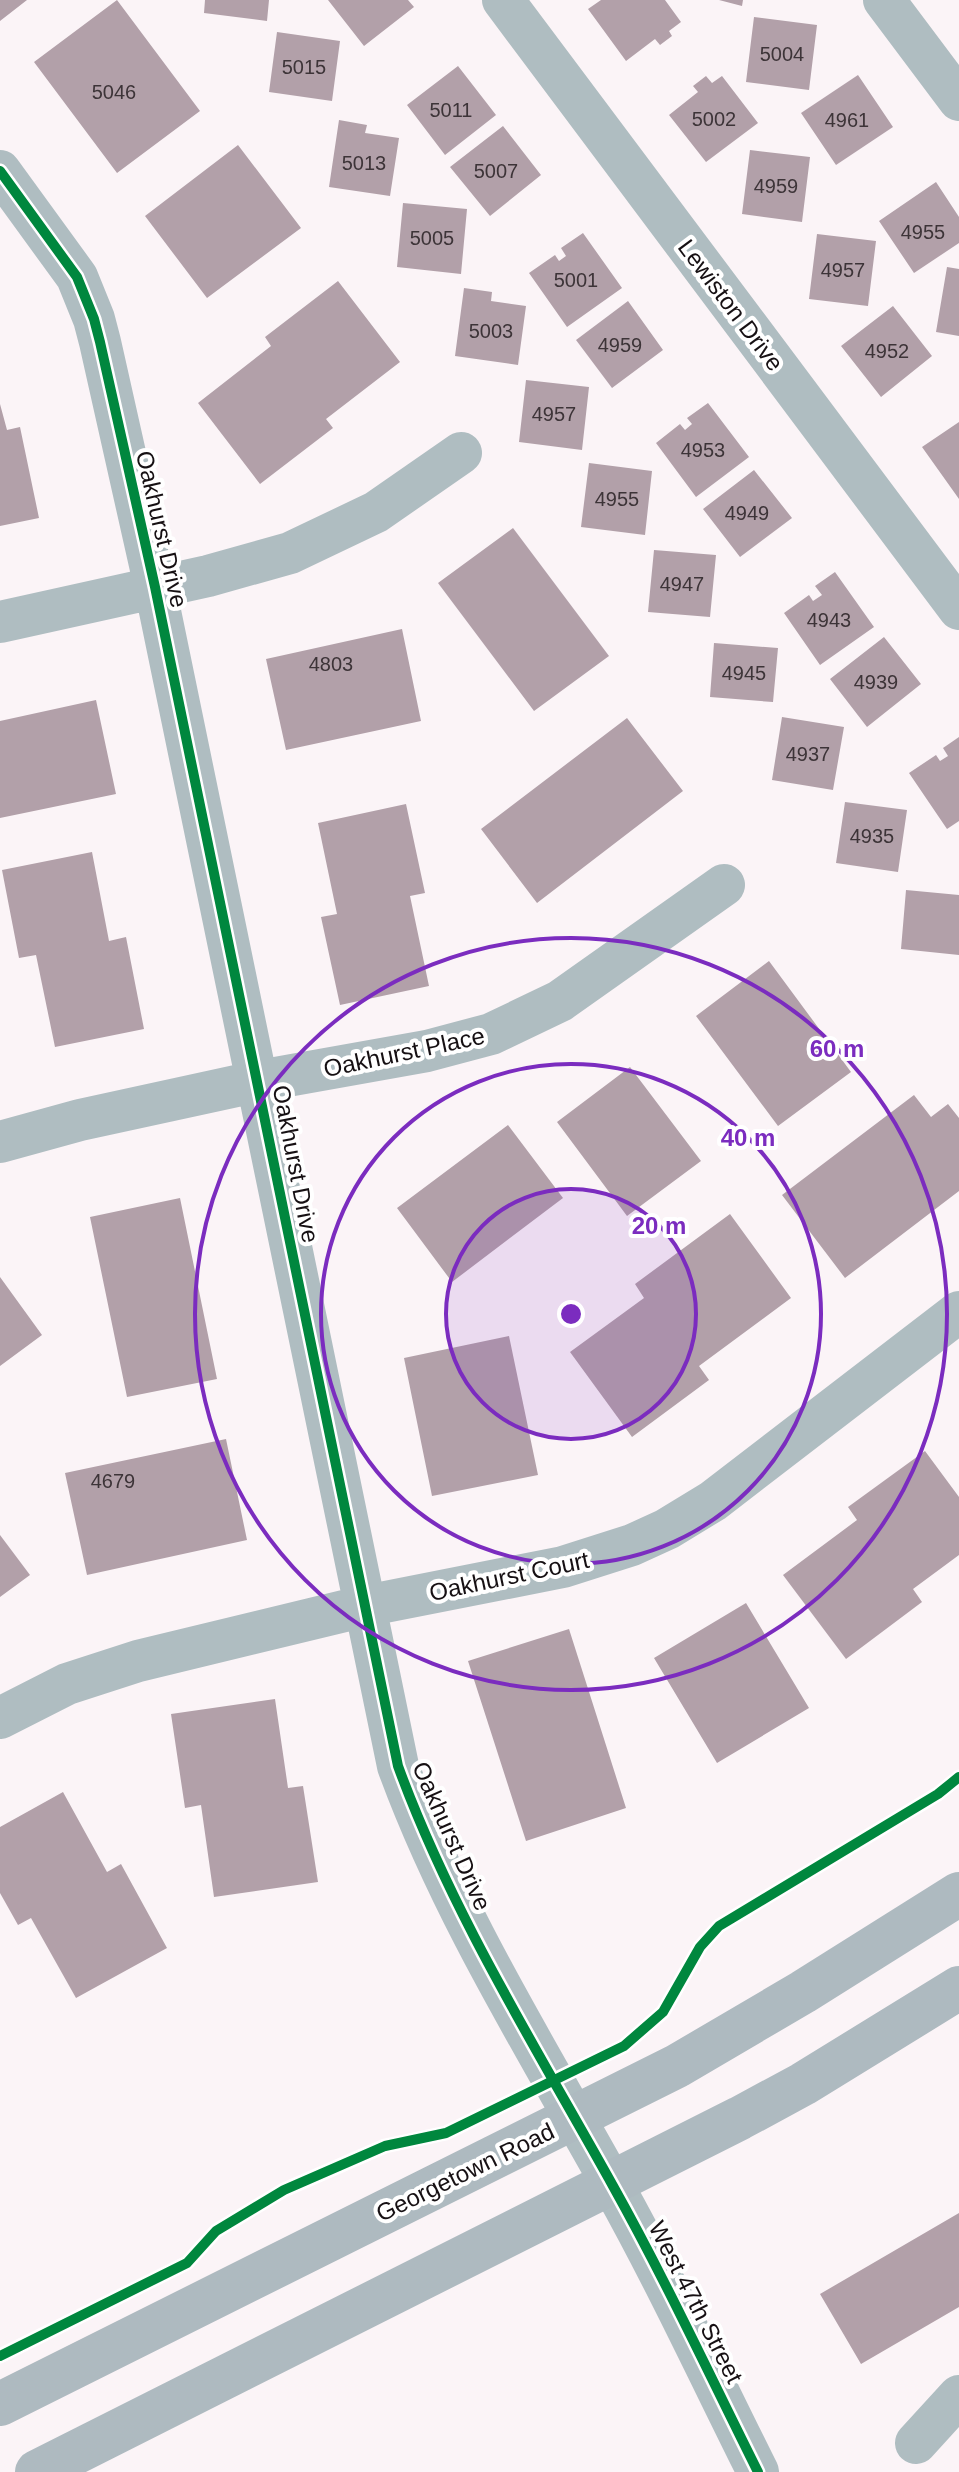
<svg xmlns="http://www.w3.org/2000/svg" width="959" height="2472" font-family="Helvetica,sans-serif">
	<rect width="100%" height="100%" fill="#fbf4f7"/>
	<path fill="#b2a0a9" d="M0,0H27L0,21Z
		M117,0L200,111L117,173L34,62Z
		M205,0H269L267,21L204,13Z
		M328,0H408L414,7L364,46Z
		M601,0H665L681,22L669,31L672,36L660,45L655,39L626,61L588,9Z
		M719,0H743L742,6Z
		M754,17L817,25L809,90L746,82Z
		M277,32L340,41L332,101L269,92Z
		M458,66L496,115L445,155L407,105Z
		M858,75L893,127L836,165L801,113Z
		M706,76L712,83L722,76L758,123L706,162L669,115L698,92L693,86Z
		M339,120L367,125L365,133L399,138L390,196L329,187Z
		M503,126L541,175L490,216L450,167Z
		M238,145L301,228L207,298L145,216Z
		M750,150L810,157L802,222L742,214Z
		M936,182L959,217V243L914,273L879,221Z
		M403,203L467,209L461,274L397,267Z
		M583,233L622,288L567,327L529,273L555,255L559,261L566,256L561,248Z
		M817,234L876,241L868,306L809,299Z
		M947,267L959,269V336L936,332Z
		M338,281L400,362L326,419L333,428L260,484L198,403L271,346L265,337Z
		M464,288L492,292L491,301L526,306L518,365L455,356Z
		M628,301L663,350L612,388L576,340Z
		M893,306L932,356L881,397L841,346Z
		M526,380L589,387L582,450L519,442Z
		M708,403L749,457L696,497L656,443L680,424L685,430L692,424L687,418Z
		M0,404L7,430L20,427L39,518L0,526Z
		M959,422V499L922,447Z
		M589,463L652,471L645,535L581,527Z
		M754,470L792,518L740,557L703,509Z
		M513,528L609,656L534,711L438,583Z
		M654,550L716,555L710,617L648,612Z
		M835,572L874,627L820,665L784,613L809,595L813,601L822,595L815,586Z
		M402,629L421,721L286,750L266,659Z
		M884,637L921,684L867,727L830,679Z
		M714,643L778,648L773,702L710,697Z
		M96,700L116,794L0,818V721Z
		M782,717L844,727L833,790L772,780Z
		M627,718L683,791L537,903L481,829Z
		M959,737V821L947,829L909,773L936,755L940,761L948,756L943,748Z
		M845,802L907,810L898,872L836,863Z
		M406,804L425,893L410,896L429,986L340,1005L321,917L337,914L318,823Z
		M92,852L109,941L126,937L144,1029L55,1047L36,955L19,958L2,870Z
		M906,890L959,895V955L901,949Z
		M769,961L851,1072L778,1126L696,1016Z
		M630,1067L701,1161L627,1216L557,1122Z
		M914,1095L931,1117L948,1104L959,1118V1191L845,1278L782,1195Z
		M508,1125L563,1198L452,1282L397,1208Z
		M180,1198L217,1379L127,1397L90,1217Z
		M730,1214L791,1298L699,1366L709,1380L632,1437L570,1352L644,1298L635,1284Z
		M0,1277L42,1335L0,1366Z
		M509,1336L538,1475L432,1496L404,1358Z
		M226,1439L247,1540L87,1575L65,1473Z
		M925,1451L959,1497V1555L913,1589L922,1602L846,1659L783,1575L857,1520L848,1507Z
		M0,1535L30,1575L0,1597Z
		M746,1603L809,1708L717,1763L654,1658Z
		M569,1629L626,1808L526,1841L468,1661Z
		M275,1699L288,1788L303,1786L318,1882L214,1897L201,1805L185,1808L171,1714Z
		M63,1792L107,1872L121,1864L167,1948L76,1998L31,1918L18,1925L0,1893V1827Z
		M959,2213V2307L861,2364L820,2294Z"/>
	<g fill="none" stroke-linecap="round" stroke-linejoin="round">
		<path stroke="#afbdc1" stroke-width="42" d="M503,0L959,609
			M884,0L959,100
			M0,171L77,277L94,319L100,342L155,587L398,1766C452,1914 537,2049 613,2186C665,2279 710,2376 758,2472
			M0,622L208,576L290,553L376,512L461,453
			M0,1142L80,1120L259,1081L427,1051L491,1034L560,1001L724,885
			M0,1718L67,1684L138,1661L365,1606L563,1567L632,1545L667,1529L713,1501L959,1312
			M916,2443L959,2396"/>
		<path stroke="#aebac0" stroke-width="44" d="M0,2404L677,2066L803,1992L959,1894
			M37,2472L740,2118L803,2084L959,1988"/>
		<g stroke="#fff" stroke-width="15">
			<path id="cycleway" d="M0,171L77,277L94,319L100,342L155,587L398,1766C452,1914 537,2049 613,2186C665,2279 710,2376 758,2472
				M0,2356L187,2263L216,2231L284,2190L385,2146L446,2133L624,2046L663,2012L700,1947L719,1926L938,1794L959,1777"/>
		</g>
		<use href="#cycleway" stroke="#00873e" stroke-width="10"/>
	</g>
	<circle cx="571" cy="1314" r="125" fill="#7b2cbf" fill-opacity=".12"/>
	<g fill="none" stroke="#7b2cbf" stroke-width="4">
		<circle cx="571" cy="1314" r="125"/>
		<circle cx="571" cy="1314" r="250"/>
		<circle cx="571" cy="1314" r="376"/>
	</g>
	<g text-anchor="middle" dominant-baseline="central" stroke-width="8" stroke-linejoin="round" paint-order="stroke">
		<g font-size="20" fill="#3d3438">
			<text x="782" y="54">5004</text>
			<text x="304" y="67">5015</text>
			<text x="114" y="92">5046</text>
			<text x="451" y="110">5011</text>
			<text x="714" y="119">5002</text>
			<text x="847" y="120">4961</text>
			<text x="364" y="163">5013</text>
			<text x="496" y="171">5007</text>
			<text x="776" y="186">4959</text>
			<text x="923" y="232">4955</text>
			<text x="432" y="238">5005</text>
			<text x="843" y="270">4957</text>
			<text x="576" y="280">5001</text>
			<text x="491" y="331">5003</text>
			<text x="620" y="345">4959</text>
			<text x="887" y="351">4952</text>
			<text x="554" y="414">4957</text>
			<text x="703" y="450">4953</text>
			<text x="617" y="499">4955</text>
			<text x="747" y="513">4949</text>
			<text x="682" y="584">4947</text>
			<text x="829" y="620">4943</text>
			<text x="331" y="664">4803</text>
			<text x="744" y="673">4945</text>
			<text x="876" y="682">4939</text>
			<text x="808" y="754">4937</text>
			<text x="872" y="836">4935</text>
			<text x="113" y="1481">4679</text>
		</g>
		<g font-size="24" fill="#161013" stroke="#fff">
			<text transform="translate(731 305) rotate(53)">Lewiston Drive</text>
			<text transform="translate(162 529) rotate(77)">Oakhurst Drive</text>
			<text transform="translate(404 1052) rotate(-12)">Oakhurst Place</text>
			<text transform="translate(296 1164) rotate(79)">Oakhurst Drive</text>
			<text transform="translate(509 1576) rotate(-12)">Oakhurst Court</text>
			<text transform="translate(452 1836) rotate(66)">Oakhurst Drive</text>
			<text transform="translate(465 2172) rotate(-26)">Georgetown Road</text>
			<text transform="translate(696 2302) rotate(63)">West 47th Street</text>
		</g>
	</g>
	<circle cx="571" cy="1314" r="12" fill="#7b2cbf" stroke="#fff" stroke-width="4"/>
	<g font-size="24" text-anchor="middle" font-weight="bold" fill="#7b2cbf" stroke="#fff" stroke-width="8" stroke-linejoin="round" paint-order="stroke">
		<text x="837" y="1057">60 m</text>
		<text x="748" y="1146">40 m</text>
		<text x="659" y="1234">20 m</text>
	</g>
</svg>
